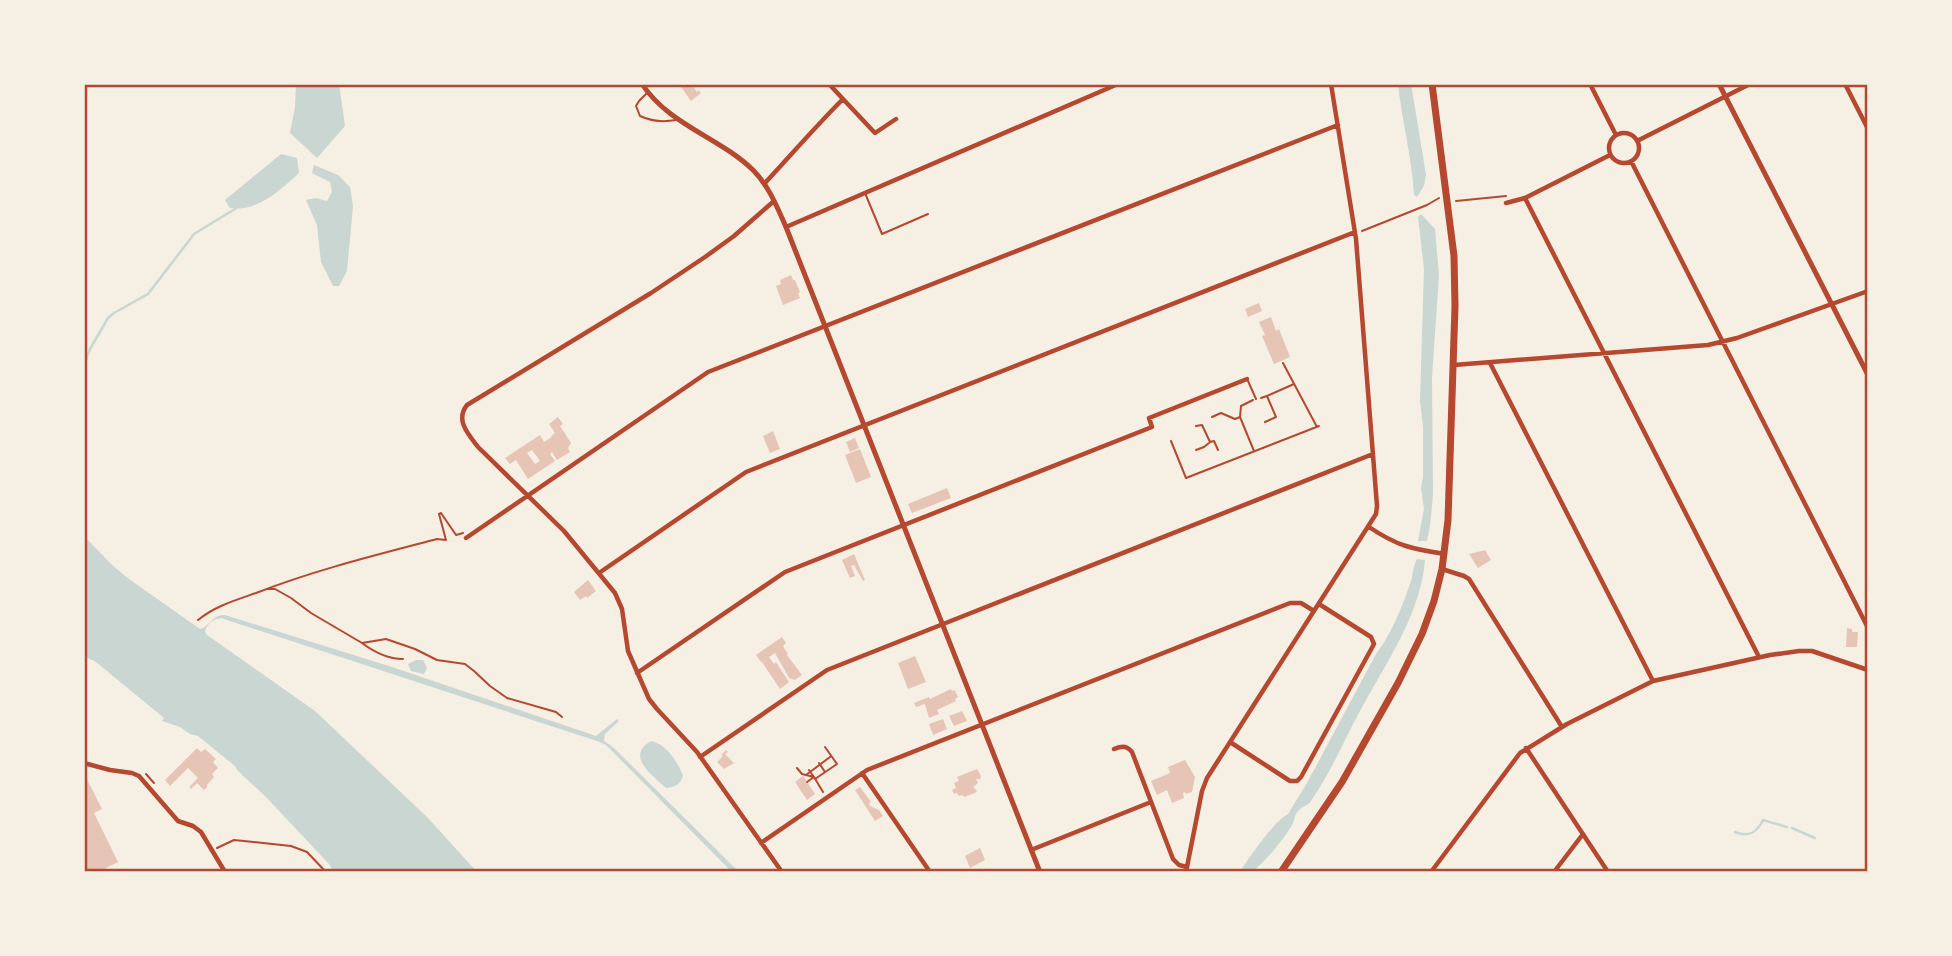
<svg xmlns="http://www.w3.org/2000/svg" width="1952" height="956" font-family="'Source Sans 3',sans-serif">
	<rect width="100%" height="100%" fill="#f6efe4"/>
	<path fill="#c9d6d2" d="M296,84H339L345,126L317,158L290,133L295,107Z
		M1398,84H1411L1426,175L1424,186L1417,197L1414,195C1412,158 1402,121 1398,84Z
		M281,154L297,158L299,173C282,189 256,213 230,208L225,200Z
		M314,165L338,175L350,187L353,206L347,271L339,286H333L321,262L317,225L306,200L316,198L327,201L332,192L330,182L312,173Z
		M1421,214L1435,229L1439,275L1432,377L1433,495L1430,526L1427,541H1418L1424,509L1421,488L1423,477V427L1420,401L1424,269L1418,217Z
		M84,536L112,565L129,579L200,629C210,626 213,614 225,615L392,667L596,736L617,719L619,721L605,734L604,741L614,748L739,872H732L606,745L600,742L224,619C215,617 207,623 205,632L207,635L315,711L428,818L477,872H334L329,864L266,797L238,771L235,766L198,736L190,734L180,727L162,721L164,718L96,662L84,656Z
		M1417,559L1425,560C1421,611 1390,657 1366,700C1347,733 1333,769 1311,801C1307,806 1303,806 1298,811C1294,815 1295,820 1292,825C1282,842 1267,859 1252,872H1240C1248,859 1276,819 1288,814L1307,783L1376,654C1392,633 1402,607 1411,581C1413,574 1413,566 1417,559Z
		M416,660H423L427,668L424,674L411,671L408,664Z
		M651,741C667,744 678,763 683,776C680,785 675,787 666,788C652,775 625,756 651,741Z"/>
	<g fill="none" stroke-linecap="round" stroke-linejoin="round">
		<path stroke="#c9d6d2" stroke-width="2.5" d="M84,364L90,349L108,318L114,313L148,294L194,234L235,209
			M1792,828L1815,838
			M1735,832C1749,838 1757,832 1763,820L1787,827"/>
	</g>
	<path fill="#e6c5b7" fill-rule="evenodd" d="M679,84L692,85L697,92L699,90L701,93L691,101Z
		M791,275L793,280H795L800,292L798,293L800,298L783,305L776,286L781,284L780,280Z
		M1259,303L1262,311L1248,317L1245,309Z
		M1271,317L1276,331L1279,329L1290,357L1274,364L1262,336L1265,335L1259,322Z
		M558,417L563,424L560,426L571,443L568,448L570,452L557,460L552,452L550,454L555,461L528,479L516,460L510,464L505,458L540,435L544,442L552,437L551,436L555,433L549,424ZM532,450L540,461L535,464L527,453Z
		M773,431L780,449L770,453L763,436Z
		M855,438L859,448L850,452L846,442Z
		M860,449L871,477L856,483L845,455Z
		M947,488L951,498L912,513L908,504Z
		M1485,550L1491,560L1478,568L1469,554Z
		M854,554L865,580L863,581L854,565L851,566L855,576L850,578L842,560Z
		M588,580L596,591L587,598L586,596L580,600L574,592Z
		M1847,628L1852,629V632H1858L1857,647H1846Z
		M782,637L786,643L783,646L788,654L787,655L802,675L795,680L789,678L775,653L769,657L774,664L776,662L789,682L780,689L762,662H761L756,655Z
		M915,656L926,682L908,689L898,663Z
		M951,689L952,691L955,690L956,693L958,697L955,699L956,701L937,710L939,714L929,718L925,704L916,707L914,703L929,697L930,699Z
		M962,711L967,721L954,726L949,716Z
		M943,719L947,729L933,735L929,724Z
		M197,748L201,752L205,749L216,759L213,762L218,768L212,774L214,777L207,785V787L204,790L197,783L191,789L189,787L198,778L188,768L170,786L165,780Z
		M726,750L728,752L725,754L734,763L724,769L717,762L723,756L721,755Z
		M1185,760L1195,777L1192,792L1186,794L1185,792L1183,793L1184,798L1172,803L1167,790L1157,795L1151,781L1170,773L1168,767Z
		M977,769L981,776L980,779H976L978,783L973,787L977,791L975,793L964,797L963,795L959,796L957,793L954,794L952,790L956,788L954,783L959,781L957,777Z
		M803,776L815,794L807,800L795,782Z
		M84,777L87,779L102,809L94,813L118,862L98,872H84Z
		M860,787L871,802L869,803L870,806L879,810L883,816L875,821L855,790Z
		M980,848L985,860L970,868L965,856Z"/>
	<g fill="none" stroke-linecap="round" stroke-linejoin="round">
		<path stroke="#b5482f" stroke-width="2" d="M1456,201L1506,196
			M1362,231L1427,205L1439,198
			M1283,363L1317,427
			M1261,398L1267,396
			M1253,400L1241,406L1240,417L1254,451
			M1212,417L1221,413L1235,419L1240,417
			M1265,422L1276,417L1267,396L1294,384
			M1196,426L1202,425L1210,442L1214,441L1218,450
			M1171,441L1186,478L1319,426
			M1196,450L1204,447L1209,443
			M268,589H275L291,598L311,613L362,643L386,639L415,649L437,660L465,664L474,671L490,686L507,698L556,712L562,717
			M198,620C215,606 236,600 256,593C315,570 376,555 437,539L446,540L439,514L441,513L456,535L463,533
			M362,643C374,652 387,659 403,659
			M819,763L825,772
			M797,768L802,774L814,777L823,792
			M146,774L154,783
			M806,775L830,757
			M815,779L837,764L825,747
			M807,782L814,777L809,770
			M217,848L234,840L291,846L307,852L326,872"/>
		<path stroke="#b5482f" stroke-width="2" d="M647,93L639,101L636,106L640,116C651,121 665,122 676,120
			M865,193L882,234L928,214
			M1248,381L1256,399"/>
		<path stroke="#b5482f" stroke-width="4.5" d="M1590,84L1616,135
			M1845,84L1868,129
			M843,99L875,133L896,119
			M1609 148a15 15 0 1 1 30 0a15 15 0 1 1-30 0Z
			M1637,141L1750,84
			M1631,161L1868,628
			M765,183C791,155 816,126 843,99L829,84
			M1525,198L1759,657
			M774,201L734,236L705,257L651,293L467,405C455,420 468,434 478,447L564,531L615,593L622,609L628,651L649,699L657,709L697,752L782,872
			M1506,203L1525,198L1610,155
			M786,227L1118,84
			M1490,363L1653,681
			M1454,365L1708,345L1737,338L1868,291
			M1369,527C1397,546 1412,549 1445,554
			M466,538L708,372L1338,125
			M1442,569L1464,576L1469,579L1562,727
			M599,573L746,472L1355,232
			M637,673L785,572L1152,427L1149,418L1247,379
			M1230,742L1290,781H1297L1301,777L1374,644L1371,637L1319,604
			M1526,748L1608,872
			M1114,749C1122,746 1126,745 1132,752L1173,859L1179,865L1187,867
			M700,757L827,670L1373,454
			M84,763L110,770L132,773L139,776L178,821L193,826L201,832L225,872
			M862,773L930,872
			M761,843L867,770L1290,603H1301L1314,611
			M1031,850L1151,802
			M1186,872L1202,791L1207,778L1376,514L1377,506L1356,239L1331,84
			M1431,872L1520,753L1567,724L1653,681L1770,655L1799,651H1812L1868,670
			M1554,872L1583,834"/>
		<path stroke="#b5482f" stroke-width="5" d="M642,84C669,125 719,137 753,170C769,186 777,207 786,227L1040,872
			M1719,84L1868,375"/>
		<path stroke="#b5482f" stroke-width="7" d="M1281,872L1342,782L1398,683L1422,634L1434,601L1442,569L1448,520L1455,306L1454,256L1432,84"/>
	</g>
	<rect width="1952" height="956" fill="none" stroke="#f6efe4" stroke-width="172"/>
	<rect x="86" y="86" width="1780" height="784" fill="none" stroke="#b5482f" stroke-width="2.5"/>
</svg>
